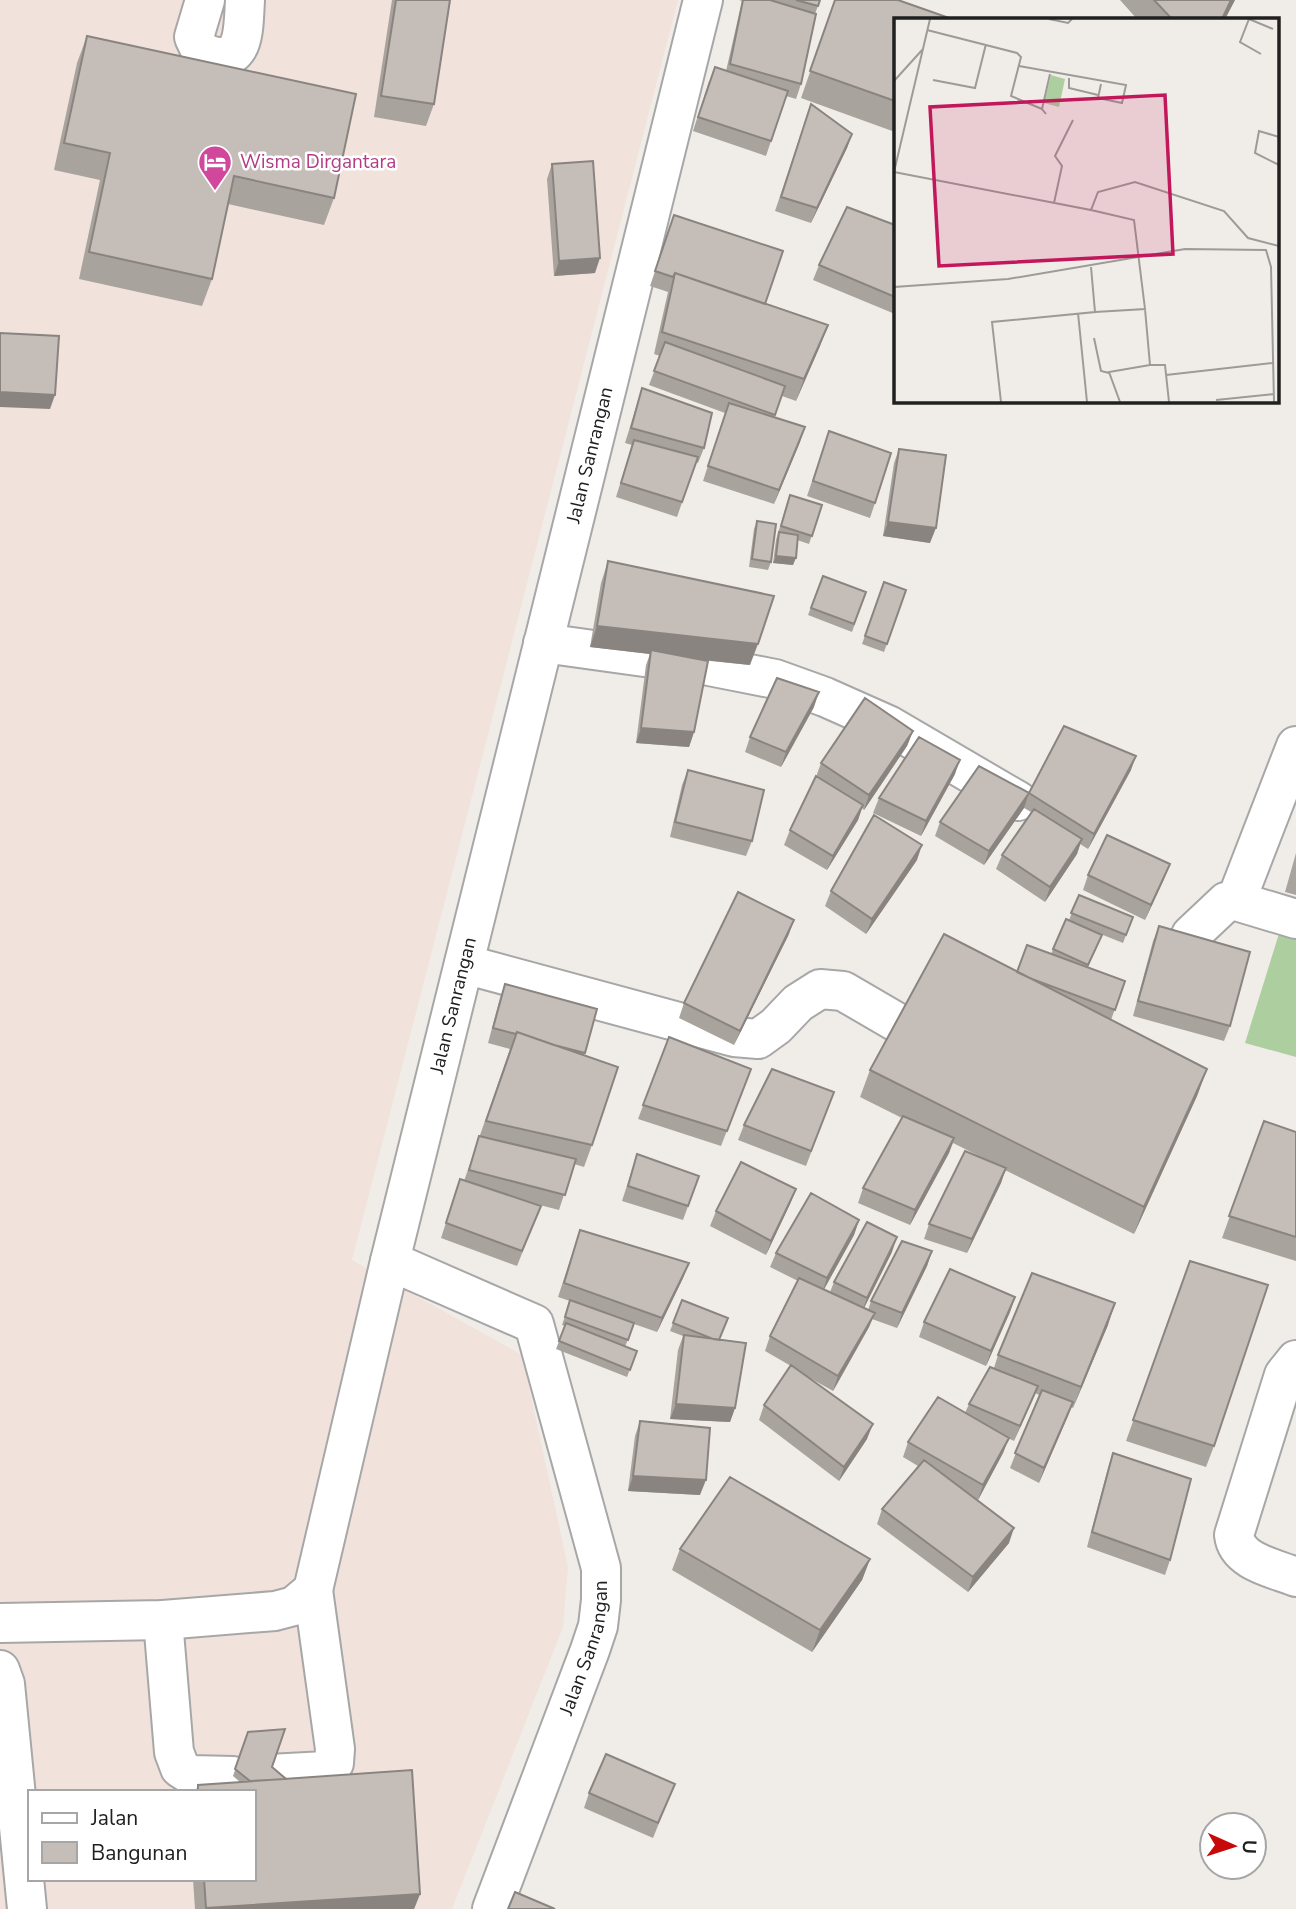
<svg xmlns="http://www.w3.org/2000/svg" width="1296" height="1909" font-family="'Nunito Sans',sans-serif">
	<rect width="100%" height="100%" fill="#f0ede8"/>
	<path fill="#f1e2dc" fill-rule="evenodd" d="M0,0H678L352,1260L522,1355L568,1567L563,1627L452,1909H0ZM30,1792H254V1879H30Z"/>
	<path fill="#adce9e" d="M1282,924L1296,928V1057L1245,1043Z"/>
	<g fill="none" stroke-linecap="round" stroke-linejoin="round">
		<g stroke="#a7a7a7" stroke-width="42">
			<g id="minor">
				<path d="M205,0L194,37L201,52C246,71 243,31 245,0"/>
				<path d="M543,643L709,666L775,679L825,697L888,725L1018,801"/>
				<path d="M1236,901L1296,746"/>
				<path d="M1191,935L1226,902L1236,901L1296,919"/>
				<path d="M464,964L734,1037L758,1039L776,1026L798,1003L820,989L843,991L941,1048"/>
				<path d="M1296,1360L1284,1375L1234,1535C1237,1562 1274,1568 1296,1577"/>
				<path d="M163,1620L174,1752L180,1768L191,1775L233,1776"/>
				<path d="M0,1623L163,1620L275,1611L294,1606L313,1590L390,1261"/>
				<path d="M0,1670L5,1684L27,1909"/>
				<path d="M269,1774L326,1771L334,1763L335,1749L313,1590"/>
				<path id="s1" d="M492,1909L590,1650L598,1626L601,1600V1568L534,1324L390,1261L703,0"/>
			</g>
		</g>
		<use href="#minor" stroke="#fff" stroke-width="38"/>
	</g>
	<path fill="#a9a39d" d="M392,0H450L434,104L426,126L374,117Z
		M739,0H820L815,14L801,84L796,99L786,96L766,156L693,131L709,81L726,71L742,1Z
		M835,0L895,19V132L801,98Z
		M1120,0H1235L1225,19H1137Z
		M87,36L334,198L324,225L228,204L212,279L202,306L79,279L100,180L54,170L77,63Z
		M806,119L852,134L847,148L811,223L775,211Z
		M552,164L595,273L554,276L547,179Z
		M674,215L765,304L820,346L796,401L782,396L774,417L800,442L774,504L703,481L725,413L649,385L660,356L654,354L668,292L650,286Z
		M895,225V314L813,280L819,265Z
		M642,388L704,448L698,463L696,462L677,517L616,497L632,445L625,443Z
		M829,431L875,503L870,518L807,496Z
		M899,449L930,543L883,536L894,463Z
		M787,503L822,505L809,544L797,540L793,565L773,563L776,540Z
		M757,521L771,562L768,570L749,567L754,529Z
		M608,561L750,665L700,660L694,732L689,747L636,743L646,665L650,654L590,647L601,583Z
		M823,576L866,592L852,632L808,615Z
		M884,582L906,590L884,652L862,644Z
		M814,707L781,767L745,752L750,737Z
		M913,731L907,746L864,810L862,808L858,820L827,870L784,845L790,830L816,777L821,763Z
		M688,770L752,841L746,856L670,837L682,785Z
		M1131,770L1088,849L1080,844L1077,854L1045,902L996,869L1002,855L1031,812L1024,808L984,865L935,836L940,822L1029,793Z
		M955,774L921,836L873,813L879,798Z
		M1296,853V895L1285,892Z
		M917,860L866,934L825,906L831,891Z
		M1088,875L1164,879L1145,920L1083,890Z
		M1079,895L1133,917L1123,943L1083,927L1102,935L1088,967L1125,981L1111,1020L1207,1069L1197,1096L1134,1234L1005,1170L1001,1183L967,1253L924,1239L929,1224L983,1158L953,1143L949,1153L910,1225L858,1203L863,1188L902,1118L860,1097L870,1070L1017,972L1051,954L1066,919L1069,920Z
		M1159,926L1230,1026L1224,1041L1133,1016L1153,941Z
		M789,934L734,1045L679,1018L684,1003Z
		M505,984L597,1009L584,1055L592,1145L584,1167L574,1164L559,1210L532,1203L541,1206L517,1266L441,1238L460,1179L464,1181L510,1049L488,1043L500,998Z
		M669,1037L751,1069L721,1146L638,1119Z
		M834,1092L806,1166L738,1140L744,1125Z
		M1264,1121L1296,1132V1261L1222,1238Z
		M637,1154L699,1176L683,1220L622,1201Z
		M796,1189L790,1204L766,1255L710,1226L716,1211Z
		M859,1220L854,1235L824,1289L830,1292L834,1282L892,1252L864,1308L868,1310L871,1301L932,1251L927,1266L897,1328L872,1319L869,1327L833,1391L801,1373L867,1439L839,1481L759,1420L764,1405L791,1366L765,1351L770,1336L798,1281L770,1267L776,1253Z
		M580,1230L689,1263L683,1278L657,1332L634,1324L625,1347L637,1351L627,1377L556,1349L565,1326L562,1325L570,1301L558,1297Z
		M1190,1261L1214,1446L1206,1467L1126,1441Z
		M1015,1297L1010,1312L986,1366L919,1337L924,1322Z
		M682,1300L719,1340L735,1408L730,1422L670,1419L678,1350L683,1336L670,1331Z
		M1108,1325L1073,1408L1071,1407L1039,1483L1010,1468L1039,1395L1035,1393L1014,1441L1008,1438L1003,1453L978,1500L972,1497L1009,1543L968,1592L877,1524L882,1509L918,1466L903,1457L908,1442L965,1413L969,1404L994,1368L998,1355Z
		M640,1421L700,1495L628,1491L635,1436Z
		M1113,1453L1170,1560L1165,1575L1087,1547L1108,1468Z
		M680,1549L870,1559L862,1580L812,1652L672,1570Z
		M248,1732L272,1767L420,1894L414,1909H195L193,1879H254V1792H195L198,1785L240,1782L233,1776Z
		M675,1784L653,1838L584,1808L589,1793Z"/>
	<path fill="#8a8480" d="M1231,0H1235L1225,19H1222Z
		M852,134L847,148L811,223L817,208Z
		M600,258L595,273L554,276L559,261Z
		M828,325L820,346L796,401L804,379Z
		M0,392L55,395L50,409L0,407Z
		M805,427L800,442L774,504L779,490Z
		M888,522L936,528L930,543L883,536Z
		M776,556L796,558L793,565L773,563Z
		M597,626L758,644L750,665L650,654L651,650L650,654L590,647Z
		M819,692L814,707L781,767L786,752Z
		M641,728L694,732L689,747L636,743Z
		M913,731L907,746L864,810L869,795Z
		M1136,756L1131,770L1088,849L1094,834Z
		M960,760L955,774L921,836L926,821Z
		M1029,793L1024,808L984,865L989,851Z
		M863,805L858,820L827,870L833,856Z
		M1082,839L1077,854L1045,902L1050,887Z
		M922,845L917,860L866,934L872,919Z
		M1170,864L1164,879L1145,920L1151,905Z
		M794,920L789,934L734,1045L740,1031Z
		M1207,1069L1197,1096L1134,1234L1144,1207Z
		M954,1138L949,1153L910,1225L915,1210Z
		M1006,1168L1001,1183L967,1253L972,1239Z
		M796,1189L790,1204L766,1255L771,1241Z
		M859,1220L854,1235L822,1293L827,1278Z
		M897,1237L892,1252L862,1312L867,1298Z
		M932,1251L927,1266L897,1328L902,1313Z
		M689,1263L683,1278L657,1332L662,1318Z
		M1015,1297L1010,1312L986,1366L991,1351Z
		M1115,1303L1108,1325L1073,1408L1081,1387Z
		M875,1313L869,1327L833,1391L838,1376Z
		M1038,1386L1032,1401L1014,1441L1020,1426Z
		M1073,1402L1068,1416L1039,1483L1044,1468Z
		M676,1404L735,1408L730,1422L670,1419Z
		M873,1424L867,1439L839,1481L844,1467Z
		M1009,1438L1003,1453L978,1500L983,1485Z
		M633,1476L706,1480L700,1495L628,1491Z
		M1014,1528L1009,1543L968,1592L973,1577Z
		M870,1559L862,1580L812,1652L820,1630Z
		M420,1894L414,1909H206V1908Z"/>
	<path fill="#c5bdb7" stroke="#8a8480" stroke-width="2" d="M396,0H450L434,104L381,96Z
		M743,0H770L816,14L801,84L730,64Z
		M796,0H820L818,6Z
		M835,0H898L952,19H895V101L810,71Z
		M1154,0H1231L1222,19H1172Z
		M87,36L356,94L334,198L234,176L212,279L89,252L110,153L64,143Z
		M715,67L788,91L771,141L698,117Z
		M811,104L852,134L817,208L781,197Z
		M593,161L600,258L559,261L552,164Z
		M847,207L895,225V297L819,265Z
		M674,215L783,251L765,304L675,273L673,277L655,271Z
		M675,273L828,325L804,379L662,332Z
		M0,333L59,336L55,395L0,392Z
		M665,342L785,386L775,415L654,371Z
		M642,388L712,413L704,448L631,428Z
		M729,403L805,427L779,490L708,466Z
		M829,431L891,453L875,503L813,481Z
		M634,440L698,457L682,502L621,483Z
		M899,449L946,455L936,528L888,522Z
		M790,495L822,505L812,536L781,526Z
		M757,521L776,524L771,562L752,559Z
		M779,532L798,535L796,558L776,556Z
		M608,561L774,596L758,644L597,626Z
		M823,576L866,592L854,624L811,608Z
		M884,582L906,590L887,644L865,636Z
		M651,650L708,661L694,732L641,728Z
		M777,678L819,692L786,752L750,737Z
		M865,698L913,731L869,795L821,763Z
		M1064,726L1136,756L1094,834L1029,793L989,851L940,822L979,766L1029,793Z
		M919,737L960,760L926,821L879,798Z
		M688,770L764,790L752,841L675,822Z
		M816,776L863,805L833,856L790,830Z
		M1034,809L1082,839L1050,887L1002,855Z
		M874,815L922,845L872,919L831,891Z
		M1107,835L1170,864L1151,905L1088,875Z
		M738,892L794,920L740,1031L684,1003Z
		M1079,895L1133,917L1126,935L1071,913Z
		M1066,919L1102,935L1088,965L1053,949Z
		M1159,926L1250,952L1230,1026L1138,1001Z
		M944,934L1207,1069L1144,1207L870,1070Z
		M1027,945L1125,981L1115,1010L1032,979L1017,972Z
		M505,984L597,1009L585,1053L554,1045L517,1032L516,1034L493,1028Z
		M517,1032L618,1067L592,1145L486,1121Z
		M669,1037L751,1069L727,1131L643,1105Z
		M772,1069L834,1092L811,1151L744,1125Z
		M903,1116L954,1138L915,1210L863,1188Z
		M1264,1121L1296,1132V1237L1229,1216Z
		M479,1136L576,1159L565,1195L469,1170Z
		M965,1151L1006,1168L972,1239L929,1224Z
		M637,1154L699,1176L688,1206L628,1186Z
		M741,1162L796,1189L771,1241L716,1211Z
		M460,1179L541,1206L522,1251L446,1223Z
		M811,1193L859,1220L827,1278L776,1253Z
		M867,1222L897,1237L867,1298L834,1282Z
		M580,1230L689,1263L662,1318L564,1283Z
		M902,1241L932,1251L902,1313L871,1301Z
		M1190,1261L1268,1285L1214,1446L1133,1420Z
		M950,1269L1015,1297L991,1351L924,1322Z
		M1032,1273L1115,1303L1081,1387L998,1355Z
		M799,1278L875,1313L838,1376L770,1336Z
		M570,1300L634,1323L628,1340L565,1317Z
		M682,1300L728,1318L719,1340L713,1339L673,1323Z
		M566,1323L637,1351L630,1370L559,1341Z
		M684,1335L746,1343L735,1408L676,1404Z
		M791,1365L873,1424L844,1467L764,1405Z
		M990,1367L1038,1386L1020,1426L969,1404Z
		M1042,1390L1073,1402L1044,1468L1015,1453Z
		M938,1397L1009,1438L983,1485L908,1442Z
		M640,1421L710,1428L706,1480L633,1476Z
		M1113,1453L1191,1479L1170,1560L1092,1532Z
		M924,1460L1014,1528L973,1577L882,1509Z
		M730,1477L870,1559L820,1630L680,1549Z
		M285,1729L272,1767L286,1779L250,1781L235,1769L248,1732Z
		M606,1754L675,1784L658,1823L589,1793Z
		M412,1770L420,1894L206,1908L204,1879H254V1792H198V1785Z
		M515,1892L555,1909H508Z"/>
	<defs>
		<g id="hotel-pin" transform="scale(1.75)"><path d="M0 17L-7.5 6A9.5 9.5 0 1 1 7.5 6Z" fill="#d1479c" stroke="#fff"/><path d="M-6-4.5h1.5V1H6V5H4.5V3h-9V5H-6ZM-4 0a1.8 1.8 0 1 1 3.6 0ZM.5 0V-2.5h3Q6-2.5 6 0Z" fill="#fff"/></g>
	</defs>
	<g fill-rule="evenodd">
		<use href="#hotel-pin" x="215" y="162"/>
	</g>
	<g text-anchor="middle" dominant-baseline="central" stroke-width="5" stroke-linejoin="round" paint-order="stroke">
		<g font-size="19" fill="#b23c85" stroke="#fff" text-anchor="start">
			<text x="240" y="162">Wisma Dirgantara</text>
		</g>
		<g font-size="19" fill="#202020" stroke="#fff">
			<text stroke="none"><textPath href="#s1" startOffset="1601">Jalan Sanrangan</textPath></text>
			<text stroke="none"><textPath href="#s1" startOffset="1034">Jalan Sanrangan</textPath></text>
			<text stroke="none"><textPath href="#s1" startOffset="278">Jalan Sanrangan</textPath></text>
		</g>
	</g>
	<g transform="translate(894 18)">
		<rect width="385" height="385" fill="#f0ede8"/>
		<path d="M157,57L171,61L165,89L150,85Z" fill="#adce9e"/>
		<path fill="none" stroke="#9d9b98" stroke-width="2" d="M155,1L174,5L178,1M355,1L346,24L367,36M355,1L379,11M33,12L123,35L127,39L117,78L148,91M125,48L232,67L228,85L204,80L207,66M175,60V70L204,77M39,62L81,70L92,26M0,63L29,31M152,96L148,91L156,56M385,119L365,113L361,135L385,147M0,154L197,192L204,174L241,164L330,193L354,220L385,228M0,154L36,1M160,185L168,148L161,138L179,102M197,192L240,202L251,291L201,294M0,269L114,261L291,231L372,232L377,249L380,384M251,291L256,347H271L275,384M184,295L193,384M200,320L207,353L215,355M272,357L379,345M322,382L380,376M107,384L98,304L201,294L197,249M226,384L215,354L256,347"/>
		<path fill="#c2185b" fill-opacity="0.15" stroke="#c2185b" stroke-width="3.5" d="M271,77L279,236L45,248L36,89Z"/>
		<rect width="385" height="385" fill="none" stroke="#202020" stroke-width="3.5"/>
	</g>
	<rect x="28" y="1790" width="228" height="91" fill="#ffffff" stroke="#a6a6a6" stroke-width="2"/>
	<rect x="42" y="1813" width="35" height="10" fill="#ffffff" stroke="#a6a6a6" stroke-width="2"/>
	<text x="91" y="1825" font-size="21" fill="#202020">Jalan</text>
	<rect x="42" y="1842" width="35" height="21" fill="#c5bdb7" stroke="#a6a6a6" stroke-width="2"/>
	<text x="91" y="1860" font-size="21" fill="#202020">Bangunan</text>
	<g transform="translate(1233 1846) rotate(93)"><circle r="33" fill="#ffffff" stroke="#a6a6a6" stroke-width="2"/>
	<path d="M0-5L12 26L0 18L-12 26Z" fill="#c8090a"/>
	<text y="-10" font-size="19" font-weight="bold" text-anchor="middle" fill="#202020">U</text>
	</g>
</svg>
